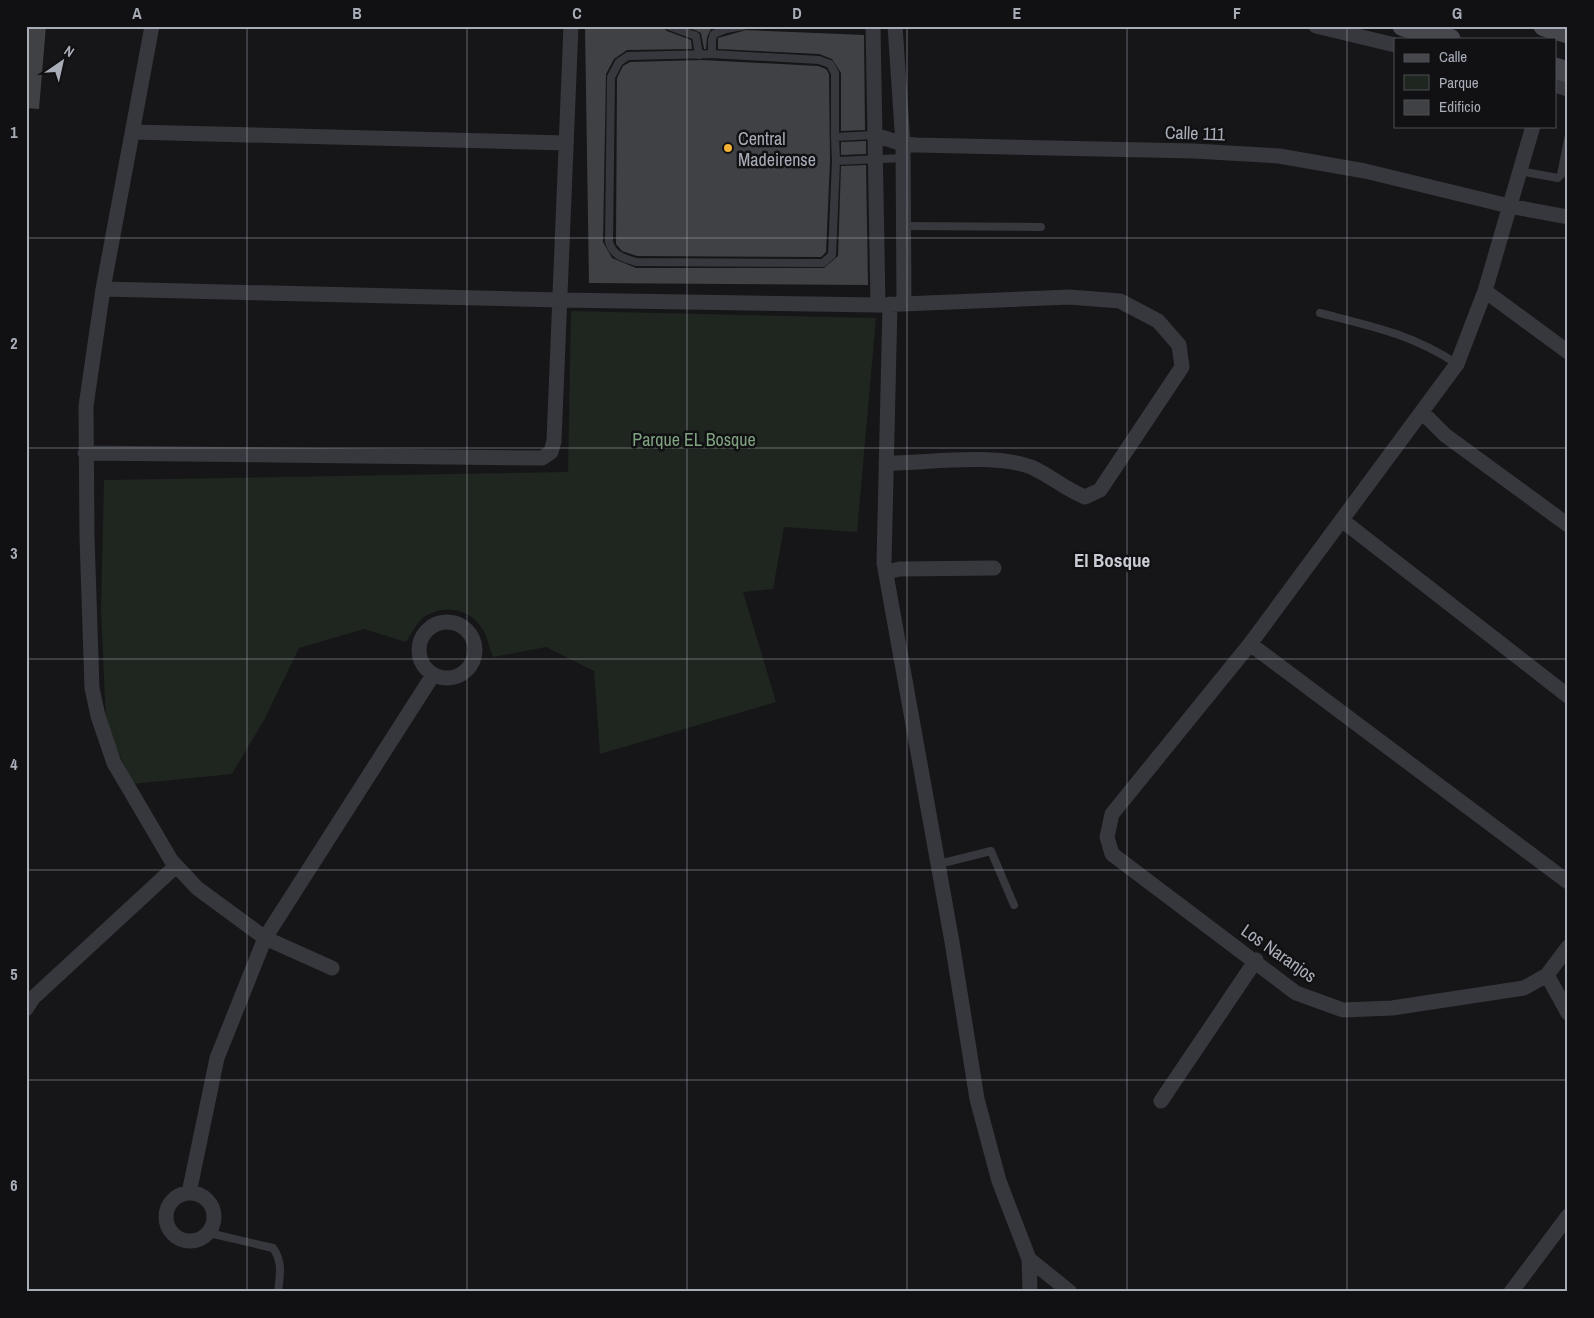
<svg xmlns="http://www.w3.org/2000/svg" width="1594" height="1318" font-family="'Archivo Narrow',sans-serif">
	<rect width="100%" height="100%" fill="#161618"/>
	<path fill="#1e261f" d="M571,311L876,318L857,532L784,527L773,589L743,592L776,702L600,754L594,671L546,647L493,657C490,649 488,639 484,632C473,609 445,603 424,617C417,622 411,635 406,642L364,629L299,648L264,720L232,774L132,784L106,722L101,610L104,480L568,472Z"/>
	<path fill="#404145" d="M26,26H46L39,109L26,108Z
		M585,26L664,28L667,31L691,40L692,49L627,50L614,59L606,74L603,242L612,258L636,268H824L838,256L841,166L866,165L868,285L589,283Z
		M692,29H711L707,37L706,49H704L701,33Z
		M746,30L864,35L865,130L841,131V73L832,59L819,54L718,49V38Z
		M702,60L818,66L826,69L829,74L830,161L826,252L821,257L637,256L622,251L616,244L617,78L623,66L630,62Z
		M866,141V154L841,155V142Z"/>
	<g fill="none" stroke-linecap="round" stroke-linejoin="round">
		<path stroke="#37383d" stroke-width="8" d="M669,26L696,36L699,55
			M712,54V39L714,34L726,29L743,26
			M875,135L835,137V73L830,64L819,60L712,54L628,56L619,62L611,77L609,242C613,256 624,258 636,262L823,263L832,255L836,161L904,158
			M835,137L836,161
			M1519,171L1558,178L1561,175L1568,139
			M904,226L1041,227
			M1320,313C1371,326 1412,334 1457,364
			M939,864L991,851L1014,905
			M209,1233L273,1248C283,1262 280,1275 278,1292"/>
		<path stroke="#37383d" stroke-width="15" d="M152,26L103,289L86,406L87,537L92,688L98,716L114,763L171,860L197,888L265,938L332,968
			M873,26L878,305
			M895,26L903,144L904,302
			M1316,26L1395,45
			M1555,85L1568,89
			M1533,126L1485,291L1457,364L1250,644L1112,814L1107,837L1112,854L1296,993L1343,1010L1392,1008L1524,988L1547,975L1568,947
			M133,132L566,143
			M875,135L903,144L917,145L1194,151L1279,156L1365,171L1509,206L1568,217
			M103,289L561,300L878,305L1069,297L1120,301L1158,321L1179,345L1182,367L1100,490L1085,497C1065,489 1048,474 1031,467C993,453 928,463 886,463
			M1485,291L1568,352
			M890,304L884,563L952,942L977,1099L999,1181L1029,1259L1030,1292
			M1423,413L1445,435L1568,525
			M85,453L542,458L551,452L554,441L571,26
			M1343,521L1568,696
			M886,572L900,569L994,568
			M419 650a28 28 0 1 1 56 0a28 28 0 1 1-56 0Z
			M1250,644L1568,882
			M1547,975L1568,1013
			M26,1009L33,998L176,866
			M1161,1101L1256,960
			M166 1217a24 24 0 1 1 48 0a24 24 0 1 1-48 0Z
			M189,1193L217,1058L265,938L433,675
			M1029,1259L1070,1292
			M1511,1292L1568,1216"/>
		<path stroke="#45474d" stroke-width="21" d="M1403,26L1450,39
			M1544,26L1568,33
			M1555,68L1568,72"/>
	</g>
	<path fill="none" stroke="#a8adb8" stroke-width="1" stroke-opacity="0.55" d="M247,26V1292M467,26V1292M687,26V1292M907,26V1292M1127,26V1292M1347,26V1292M26,238H1568M26,448H1568M26,659H1568M26,870H1568M26,1080H1568"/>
	<circle fill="#f2b134" stroke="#111113" stroke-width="2" cx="728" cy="148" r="5"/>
	<g text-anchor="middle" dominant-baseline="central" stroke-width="5" stroke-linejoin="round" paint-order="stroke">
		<g font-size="18" fill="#a8adb8" stroke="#111113">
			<text transform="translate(1195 133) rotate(2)">Calle 111</text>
			<text transform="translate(1279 953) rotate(35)">Los Naranjos</text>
		</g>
		<g font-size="18" fill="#a8adb8" stroke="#111113" text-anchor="start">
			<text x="738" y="138">Central<tspan x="738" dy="21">Madeirense</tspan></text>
		</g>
		<g font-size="18" fill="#7fa381" stroke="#111113">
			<text x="694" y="439">Parque EL Bosque</text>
		</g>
		<g font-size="19" font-weight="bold" fill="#c9ccd4" stroke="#111113">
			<text x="1112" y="560">El Bosque</text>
		</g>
	</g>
	<rect width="1594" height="1318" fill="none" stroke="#111113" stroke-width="55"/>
	<rect x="1394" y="38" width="162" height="90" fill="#111113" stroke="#4d4f55"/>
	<rect x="1404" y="54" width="25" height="8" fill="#45474d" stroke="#4d4f55"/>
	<text x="1439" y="62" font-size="15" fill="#a8adb8">Calle</text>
	<rect x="1404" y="75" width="25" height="15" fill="#1e261f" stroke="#4d4f55"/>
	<text x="1439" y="88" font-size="15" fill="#a8adb8">Parque</text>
	<rect x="1404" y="100" width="25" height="15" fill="#404145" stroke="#4d4f55"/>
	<text x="1439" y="112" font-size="15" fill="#a8adb8">Edificio</text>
	<g transform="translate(62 62) rotate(34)" stroke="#111113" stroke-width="4" paint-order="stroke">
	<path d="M0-4L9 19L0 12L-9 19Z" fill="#a8adb8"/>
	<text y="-8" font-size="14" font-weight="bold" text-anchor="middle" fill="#a8adb8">N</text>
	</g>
	<rect x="28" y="28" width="1538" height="1262" fill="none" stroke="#a8adb8" stroke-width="2"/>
	<g font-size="16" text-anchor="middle" font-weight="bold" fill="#a8adb8">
		<text x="137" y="19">A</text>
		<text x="357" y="19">B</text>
		<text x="577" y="19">C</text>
		<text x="797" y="19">D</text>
		<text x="1017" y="19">E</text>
		<text x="1237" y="19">F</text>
		<text x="1457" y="19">G</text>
		<text x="14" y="138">1</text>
		<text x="14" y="349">2</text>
		<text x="14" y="559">3</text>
		<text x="14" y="770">4</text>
		<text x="14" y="980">5</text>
		<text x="14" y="1191">6</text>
	</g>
</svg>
